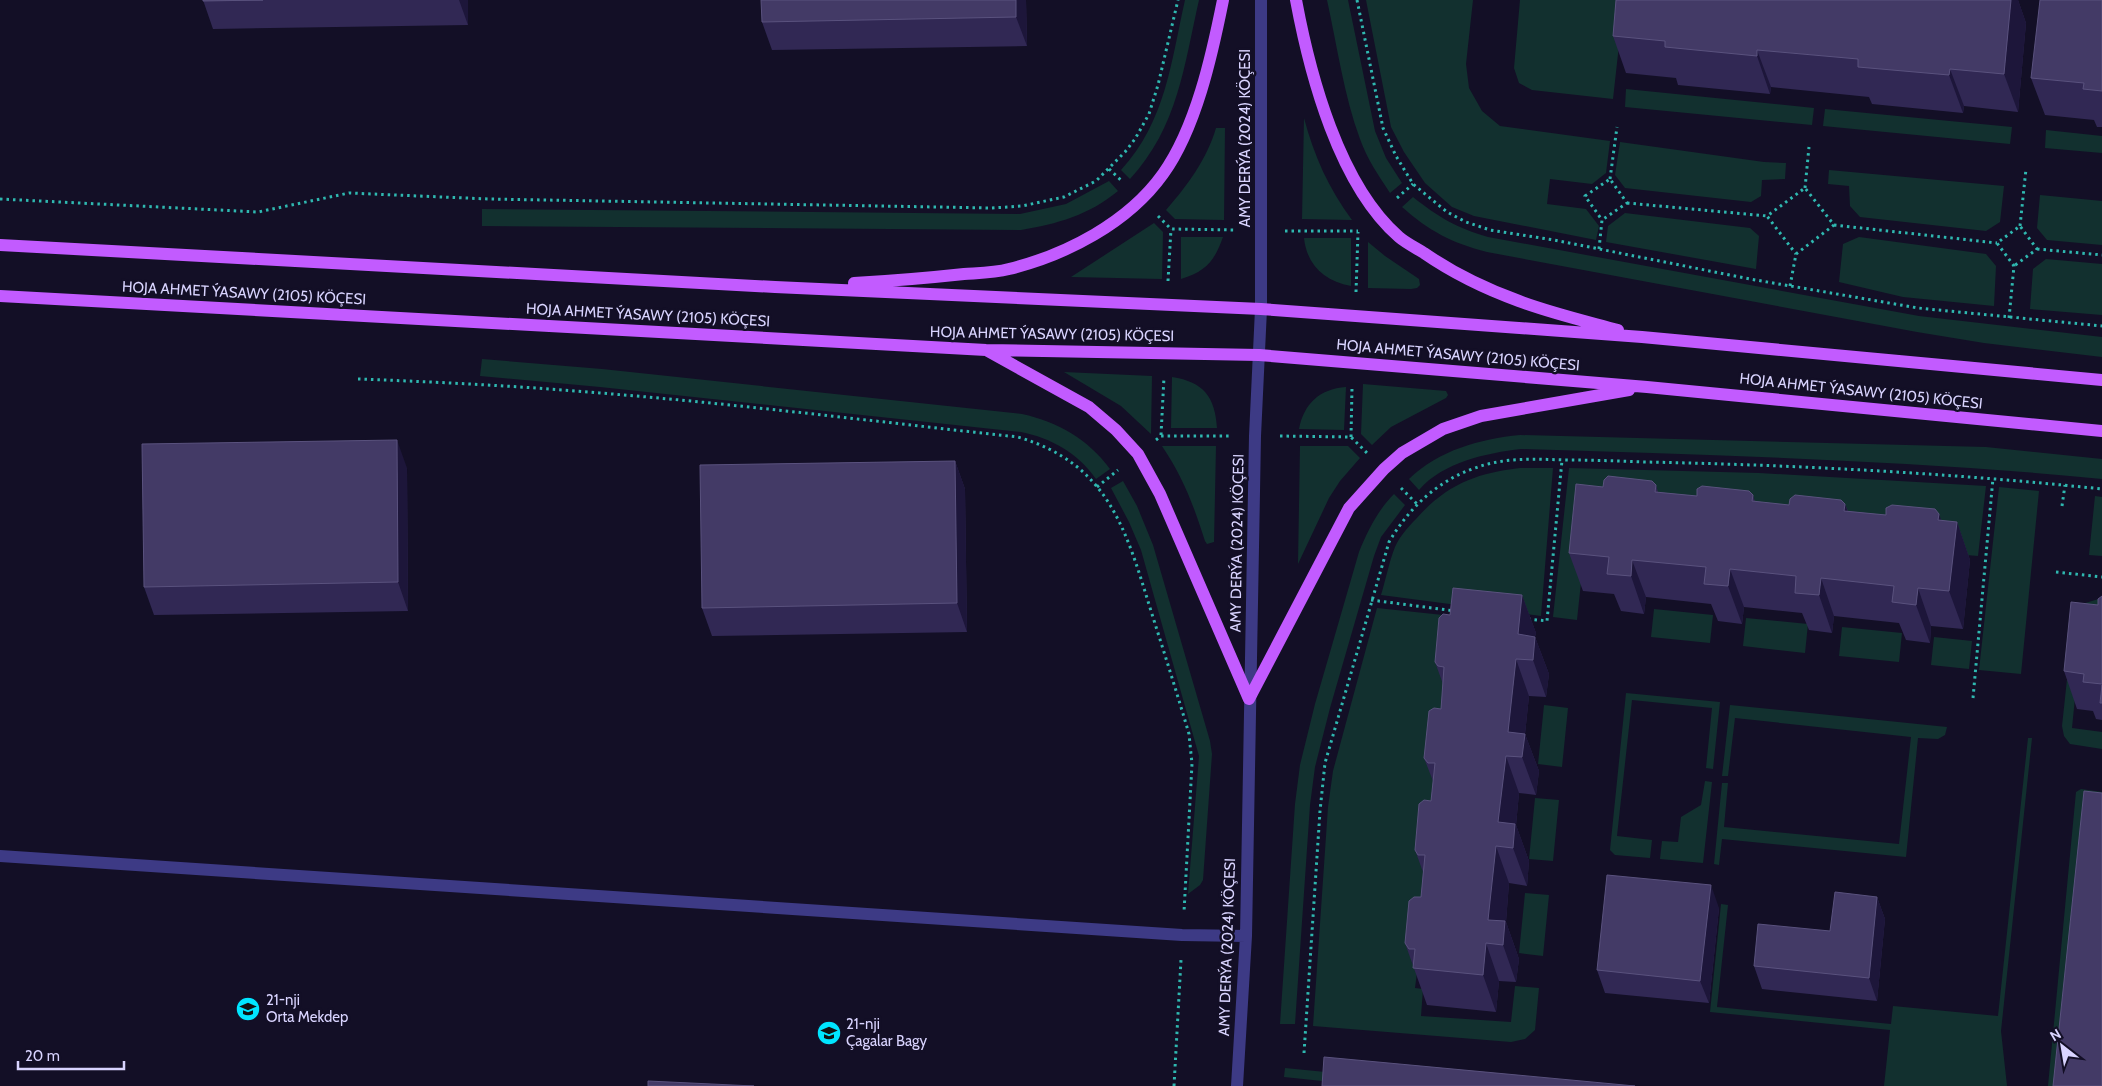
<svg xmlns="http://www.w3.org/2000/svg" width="2102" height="1086" font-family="Cabin,sans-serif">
	<rect width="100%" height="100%" fill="#130f26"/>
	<path fill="#12302f" d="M1185,0H1199C1184,66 1178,127 1130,179L1121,170C1166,121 1171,62 1185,0Z
		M1327,0H1348L1375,131L1386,158L1402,183L1390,193C1379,176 1367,159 1360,139C1344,96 1337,45 1327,0Z
		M1366,0H1473L1466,64L1469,88L1482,111L1500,126L1610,141L1606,173L1592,184L1550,179L1547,204L1586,209L1599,226L1596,240L1474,216L1452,207L1425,183L1404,152L1391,127Z
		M1520,0H1624L1613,99L1532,90L1519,83L1514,68Z
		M1626,89L1814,108L1812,125L1625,107Z
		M1825,109L2012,127L2010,144L1823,126Z
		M1304,118C1314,156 1329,189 1352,220L1302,219Z
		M1216,128H1225L1224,220L1175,219L1166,210C1187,186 1207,159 1216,128Z
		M2046,130L2102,136V153L2045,148Z
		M1620,142L1764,162L1786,163L1785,179L1762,180L1761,196L1751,202L1625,188L1615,175Z
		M1829,170L2004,186L2000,222L1986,231L1860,217L1850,206L1849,186L1828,184Z
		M1109,181L1118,191C1089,215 1057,224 1021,230L482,226V209L1020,214L1066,204Z
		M2040,195L2102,201V245L2047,240L2037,228Z
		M1413,197C1438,217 1457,228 1488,237L1919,316L2102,337V357L1984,343L1917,332L1487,252C1452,243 1429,231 1402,207Z
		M1625,213L1750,228L1759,236L1756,269L1606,242L1608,226Z
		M1154,223L1163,232L1162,279L1071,277Z
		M1181,237H1223C1214,262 1206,271 1181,279Z
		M1859,237L1986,254L1996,266L1994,306L1903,297L1839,282L1843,244Z
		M1304,238H1351V286C1324,281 1307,265 1304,238Z
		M1368,242L1385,256L1419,279L1420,285L1417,288L1411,289L1368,288Z
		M2046,259L2102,264V315L2030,309L2033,269Z
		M482,359L602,369L1022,414C1058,422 1088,439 1110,469L1096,479C1078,453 1051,438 1021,432L600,387L480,376Z
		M1064,372L1152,376L1151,434L1121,406Z
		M1172,377C1204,382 1215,397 1217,428H1171Z
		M1363,384L1446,391L1448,395L1446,398L1391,427L1372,445L1361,434Z
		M1346,387L1344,430L1299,429C1304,404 1319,389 1346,387Z
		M1520,435L1986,447L2102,459V479C1909,460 1715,455 1521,449C1487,453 1443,462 1419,490L1409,479C1439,450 1480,439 1520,435Z
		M1162,446H1216L1214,542L1207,544L1205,541C1193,504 1184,479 1162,446Z
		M1300,446H1348L1360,458L1340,481L1329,498L1298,564Z
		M1520,468H1553L1541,616L1381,595C1386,579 1389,562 1395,547C1400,536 1408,527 1416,519C1446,485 1476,473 1520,468Z
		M1569,468L1759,473L1986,486L1978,556L1955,554V545L1898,539L1588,517L1577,620L1553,617Z
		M1123,481L1137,506L1153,545L1210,741L1212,754L1203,880L1200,885L1188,894L1199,756L1141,550L1129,522L1111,488Z
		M1999,487L2039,491L2021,674L1979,670Z
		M1394,494L1405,505L1381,537L1374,556L1330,708L1315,767L1310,805L1295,1024H1280L1295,804L1300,765L1315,704L1359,552C1368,530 1378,510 1394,494Z
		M2095,496L2102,497V556L2089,555Z
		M2102,598V629L2082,627L2072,728L2102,732V749L2070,744L2064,736L2062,726L2074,614L2082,604Z
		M1377,608L1462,617L1415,988L1423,989L1421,1016L1511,1022L1515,986L1539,988L1535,1030L1525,1039L1511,1042L1313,1026L1328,807L1333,771Z
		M1654,609L1713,615L1710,643L1651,637Z
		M1746,618L1808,624L1805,653L1743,646Z
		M1842,627L1902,633L1899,662L1839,656Z
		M1934,637L1972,641L1969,669L1931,665Z
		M1626,693L1720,702L1713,769L1706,768L1712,708L1632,700L1617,836L1652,840L1650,858L1615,855L1610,850Z
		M1544,705L1568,708L1562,767L1538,764Z
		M1730,705L1947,727L1945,735L1938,739L1918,738L1906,857L1722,839L1719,865L1714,864L1722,783H1728L1724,827L1899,844L1911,737L1735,718L1728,776H1722Z
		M2028,738H2032L2001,1031L2007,1086H1884L1890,1030L1710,1012L1721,904L1728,905L1717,1007L1891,1024L1893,1006L1998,1016Z
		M1705,781L1712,782L1703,863L1660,859L1662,841L1678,842L1681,817L1701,805Z
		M2081,789L2102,792V819L2065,1086H2048L2076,792Z
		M1535,798L1559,800L1553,861L1529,859Z
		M1525,893L1549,895L1543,956L1519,953Z
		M1285,1068L1467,1086H1370L1284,1077Z"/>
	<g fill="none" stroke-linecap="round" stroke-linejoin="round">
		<path stroke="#2fb8b0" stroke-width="3" stroke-dasharray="2.5 4" stroke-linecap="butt" d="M1357,0L1383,128L1396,156L1413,184L1447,212L1466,222L1490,230L1554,240L1750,279L1918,308L2102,326
			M1109,169L1123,182
			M1610,179L1617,127
			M1805,188L1809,147
			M1397,198L1413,184
			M0,199L258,212L349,193L489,199L992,208L1022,206L1064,197L1096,181L1125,152L1135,139L1149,114L1158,85L1178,0
			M1627,203L1767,216
			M1158,216L1171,229L1236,230
			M1834,225L1997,243
			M2020,226L2026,169
			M1285,231H1358
			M1599,249L1602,220L1585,196L1610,179L1627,203L1602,220
			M2037,249L2102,255
			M1168,281L1171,229
			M1790,286L1796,254L1834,225L1805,188L1767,216L1796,254
			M1356,292L1358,232
			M2009,318L2014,266L1997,243L2020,226L2037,249L2014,266
			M358,379C438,382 519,386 600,393C739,404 879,422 1018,437C1109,464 1126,530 1151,611C1164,652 1177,693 1189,734L1192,764L1184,912
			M1161,435L1164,377
			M1280,436L1351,437L1367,453
			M1351,437L1352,388
			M1156,440L1161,436H1231
			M1097,487L1118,470
			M1401,488L1418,505
			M2062,506L2065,485
			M2056,572L2102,577
			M1371,600L1455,611
			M1528,619L1547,621L1562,460
			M1973,698L1993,478
			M1304,1053L1320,811L1325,763L1389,542C1409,508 1437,481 1475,468C1505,457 1535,459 1565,460C1592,460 1618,461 1645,462C1797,465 1950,473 2102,489
			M1174,1086L1181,960"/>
		<path stroke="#3d3a85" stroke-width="12" d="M0,856L1182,935L1246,936
			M1237,1086L1246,936L1255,436L1261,309V0"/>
		<path stroke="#c25bff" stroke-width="12" d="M1296,0C1310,75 1339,185 1399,237C1406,243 1416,248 1424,253C1453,273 1486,289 1519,301C1551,313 1585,321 1618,330
			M0,245L775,287L1261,309L1642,337L2102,380
			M854,283C891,281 927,278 964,274C978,273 994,273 1009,269C1066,255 1128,223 1163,174C1196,128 1212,55 1223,0
			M0,296L986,350L1259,355L1647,387L2102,431
			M988,351L1089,407L1116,430L1138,454L1160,494L1249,699
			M1249,699L1349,508L1384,469L1402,453L1443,429L1481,416L1629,390"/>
	</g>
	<path fill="#312854" d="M203,0H468V25L213,29Z
		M1026,0L1027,46L772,50L762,22Z
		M1616,0H2018L2026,23L2018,112L1964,106L1963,113L1872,104L1869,97L1771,87L1770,94L1678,85L1676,78L1626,73L1613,36Z
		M2102,0V127H2097L2094,120L2045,115L2031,78Z
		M955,461L965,489L967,632L712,636L702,608Z
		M407,468L408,611L154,615L144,587Z
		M1656,485L1658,492L1697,496L1753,495L1755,502L1789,505L1845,504L1848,511L1886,515L1939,514L1941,521L1957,522L1970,560L1963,629L1931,626L1930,643L1906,640L1899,623L1834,616L1832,633L1809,630L1802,613L1744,607L1742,624L1718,621L1711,604L1646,597L1644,614L1621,611L1614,594L1583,591L1569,553L1603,487Z
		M1522,595L1536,633L1535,637L1549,674L1546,697L1529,696L1525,734L1539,771L1536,795L1519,793L1516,825L1529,861L1527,886L1509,883L1506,922L1519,959L1516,982L1499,981L1496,1012L1427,1005L1405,943L1421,897L1423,872L1415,850L1431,801L1433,781L1424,758L1441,709L1443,684L1435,662L1450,615Z
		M2102,596V720L2096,719L2093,711L2077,709L2064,671Z
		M1877,897L1885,919L1877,1001L1762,989L1754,966L1830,931Z
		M1719,908L1709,1003L1605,993L1597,970Z"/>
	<path fill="#1d163a" d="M459,0H468V25Z
		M1016,0H1026L1027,46L1016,17Z
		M2011,0H2018L2026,23L2018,112L2004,74Z
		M1757,50L1771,87L1770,94L1757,56Z
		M1950,69L1964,106L1963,113L1949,75Z
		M397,440L407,468L408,611L398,582Z
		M955,461L965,489L967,632L957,603Z
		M1845,504L1859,542L1844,511Z
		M1939,514L1952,551L1938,520Z
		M1957,522L1970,560L1963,629L1949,591Z
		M1632,560L1646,597L1644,614L1631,576Z
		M1730,569L1744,607L1742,624L1728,586Z
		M1821,578L1834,616L1832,633L1819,595Z
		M1918,588L1931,626L1930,643L1916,605Z
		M1522,595L1536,633L1535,637L1549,674L1546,697L1533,660L1518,634Z
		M1516,659L1529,696L1525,734L1539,771L1536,795L1522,757L1508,732Z
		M1506,756L1519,793L1516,825L1529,861L1527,886L1513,848L1498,822Z
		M1496,846L1509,883L1506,922L1519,959L1516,982L1503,945L1488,920Z
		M1711,885L1719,908L1709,1003L1700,981Z
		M1877,897L1885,919L1877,1001L1869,978Z
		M1486,943L1499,981L1496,1012L1483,975Z"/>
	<path fill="#433a66" stroke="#5a527e" d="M203,0H263L203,1Z
		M761,0H1016V17L762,22Z
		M1616,0H2011L2004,74L1950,69L1949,75L1858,67V59L1757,50V56L1665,47V41L1613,36Z
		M2040,0H2102V91L2083,89L2084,83L2031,78Z
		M397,440L398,582L144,587L142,444Z
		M955,461L957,603L702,608L700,465Z
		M1608,476L1652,481L1656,485L1655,492L1697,496V489L1702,486L1749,491L1753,495L1752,501L1789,505L1790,499L1795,495L1841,500L1845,504L1844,511L1886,515V508L1892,505L1935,509L1939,514L1938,520L1957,522L1949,591L1918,588L1916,605L1892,602L1894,586L1821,578L1819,595L1795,593L1796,576L1730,569L1728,586L1704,584L1706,567L1632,560L1631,576L1607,574L1609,557L1569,553L1576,484L1603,487L1604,480Z
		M1453,588L1522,595L1518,634L1535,637L1533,660L1516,659L1508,732L1525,734L1522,757L1506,756L1498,822L1515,824L1513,848L1496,846L1488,920L1505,921L1503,945L1486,943L1483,975L1413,968L1415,949H1409L1405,943L1409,901L1414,897H1421L1425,855H1418L1415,850L1419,804L1424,800L1431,801L1435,763H1428L1424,758L1429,711L1434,708L1441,709L1444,667L1438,666L1435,662L1439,618L1443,614L1450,615Z
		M2102,596V684L2083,682L2084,674L2064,671L2071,602L2098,605V599Z
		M2102,685V703H2100Z
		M2084,791L2102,793V1086H2053Z
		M1607,875L1711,885L1700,981L1597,970Z
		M1835,892L1877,897L1869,978L1754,966L1758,924L1830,931Z
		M1324,1057L1635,1086H1322Z
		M648,1081L754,1086H648Z"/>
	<defs>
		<g id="school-disc" transform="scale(1.25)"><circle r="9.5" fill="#00e5ff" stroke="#130f26"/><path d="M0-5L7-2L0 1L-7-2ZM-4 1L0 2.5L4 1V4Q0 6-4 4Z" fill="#111"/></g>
	</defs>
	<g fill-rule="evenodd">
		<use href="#school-disc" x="248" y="1009"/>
		<use href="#school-disc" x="829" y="1033"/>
	</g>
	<g text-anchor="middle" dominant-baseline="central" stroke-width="5" stroke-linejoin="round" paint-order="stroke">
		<g font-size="15" fill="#d9d4ff" stroke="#130f26">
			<text transform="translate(1245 138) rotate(-90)">AMY DERÝA (2024) KÖÇESI</text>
			<text transform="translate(244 293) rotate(3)">HOJA AHMET ÝASAWY (2105) KÖÇESI</text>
			<text transform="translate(648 315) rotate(3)">HOJA AHMET ÝASAWY (2105) KÖÇESI</text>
			<text transform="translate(1052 334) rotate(1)">HOJA AHMET ÝASAWY (2105) KÖÇESI</text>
			<text transform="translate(1458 355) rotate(5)">HOJA AHMET ÝASAWY (2105) KÖÇESI</text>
			<text transform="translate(1861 391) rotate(6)">HOJA AHMET ÝASAWY (2105) KÖÇESI</text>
			<text transform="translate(1237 543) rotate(-89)">AMY DERÝA (2024) KÖÇESI</text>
			<text transform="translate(1227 947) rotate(-88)">AMY DERÝA (2024) KÖÇESI</text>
		</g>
		<g font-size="15" fill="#d9d4ff" stroke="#130f26" text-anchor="start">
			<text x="266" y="1000">21-nji<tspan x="266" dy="17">Orta Mekdep</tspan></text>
			<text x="846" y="1024">21-nji<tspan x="846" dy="17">Çagalar Bagy</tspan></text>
		</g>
	</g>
	<g transform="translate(2062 1046) rotate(329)" stroke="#130f26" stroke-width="4" paint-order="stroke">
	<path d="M0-4L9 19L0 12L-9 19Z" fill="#d9d4ff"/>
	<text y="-8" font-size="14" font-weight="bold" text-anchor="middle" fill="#d9d4ff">N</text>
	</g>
	<path d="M18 1061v8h106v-8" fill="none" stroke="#d9d4ff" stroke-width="2.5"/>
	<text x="25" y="1061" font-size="15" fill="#d9d4ff" stroke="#130f26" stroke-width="4" paint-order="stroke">20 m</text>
</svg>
